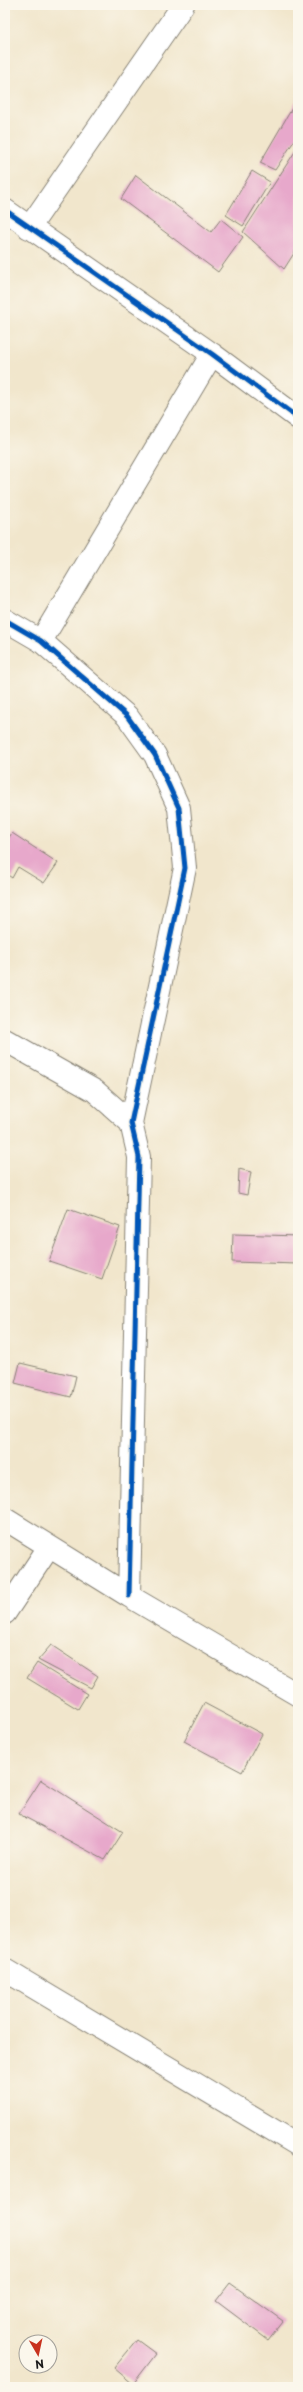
<svg xmlns="http://www.w3.org/2000/svg" width="303" height="2392" font-family="'Playpen Sans',sans-serif">
	<rect width="100%" height="100%" fill="#fbf7ec"/>
	<filter id="ink" filterUnits="userSpaceOnUse"><feTurbulence type="fractalNoise" baseFrequency=".025" numOctaves="2"/><feDisplacementMap in="SourceGraphic" scale="8" xChannelSelector="R" yChannelSelector="G"/><feConvolveMatrix kernelMatrix="1 2 1 2 8 2 1 2 1" color-interpolation-filters="sRGB"/></filter>
	<filter id="wash" filterUnits="userSpaceOnUse"><feTurbulence type="fractalNoise" baseFrequency=".012" numOctaves="4" result="noise"/><feDisplacementMap in="SourceGraphic" scale="16" xChannelSelector="R" yChannelSelector="G"/><feGaussianBlur stdDeviation="0.9" result="paint"/><feColorMatrix in="noise" values="0 0 0 0 0 0 0 0 0 0 0 0 0 0 0 0 0 1.4 0 .05"/><feComposite in="paint" operator="in"/></filter>
	<g filter="url(#wash)">
		<rect width="100%" height="100%" fill="#f1e6cc"/>
		<g id="blocks">
			<path fill="#e7a8cb" d="M298,98V135L275,170L260,163Z
				M298,147V247L284,269L243,232Z
				M252,171L270,182L243,226L226,215Z
				M136,175L211,232L221,219L243,237L218,272L121,199Z
				M12,833L58,863L44,883L18,867L12,878L5,873V843Z
				M239,1169L251,1172L247,1195L238,1193Z
				M68,1209L120,1227L102,1279L49,1261Z
				M233,1234L298,1236V1264L232,1262Z
				M20,1363L76,1376L71,1397L15,1383Z
				M51,1645L98,1676L91,1688L38,1660Z
				M37,1663L87,1694L78,1709L27,1678Z
				M204,1703L262,1734L242,1772L184,1741Z
				M41,1780L123,1832L105,1860L19,1814Z
				M230,2283L283,2321L268,2340L216,2301Z
				M137,2340L156,2354L133,2384L114,2368Z"/>
		</g>
	</g>
	<g filter="url(#ink)">
		<use href="#blocks" fill-opacity="0" stroke="#868174" stroke-width="1"/>
		<g fill="none" stroke-linecap="round" stroke-linejoin="round">
			<g stroke="#868174" stroke-width="24">
				<path id="street" d="M5,210L212,354L298,418
					M29,228L183,5
					M5,620L41,641L127,716L155,755L179,808L185,868L131,1123L139,1157L129,1596
					M41,641L212,354
					M5,1040L95,1091L131,1123
					M5,1519L129,1596L298,1695
					M5,1613L49,1547
					M5,1970L298,2145"/>
			</g>
			<use href="#street" stroke="#fff" stroke-width="22"/>
			<g stroke="#fbf7ec" stroke-width="8">
				<path id="cycleway" d="M5,210L212,354L298,418
					M5,620L41,641L127,716L155,755L179,808L185,868L131,1123L139,1157L129,1596"/>
			</g>
			<use href="#cycleway" stroke="#0057b8" stroke-width="5"/>
		</g>
	</g>
	<rect width="303" height="2392" fill="none" stroke="#fbf7ec" stroke-width="20"/>
	<g transform="translate(38 2354) rotate(171)"><circle r="19" fill="#fbf7ec" stroke="#a29f99"/>
	<path d="M0-3L7 15L0 10L-7 15Z" fill="#c8321e"/>
	<text y="-6" font-size="11" font-weight="bold" text-anchor="middle" fill="#1c1c1c">N</text>
	</g>
</svg>
